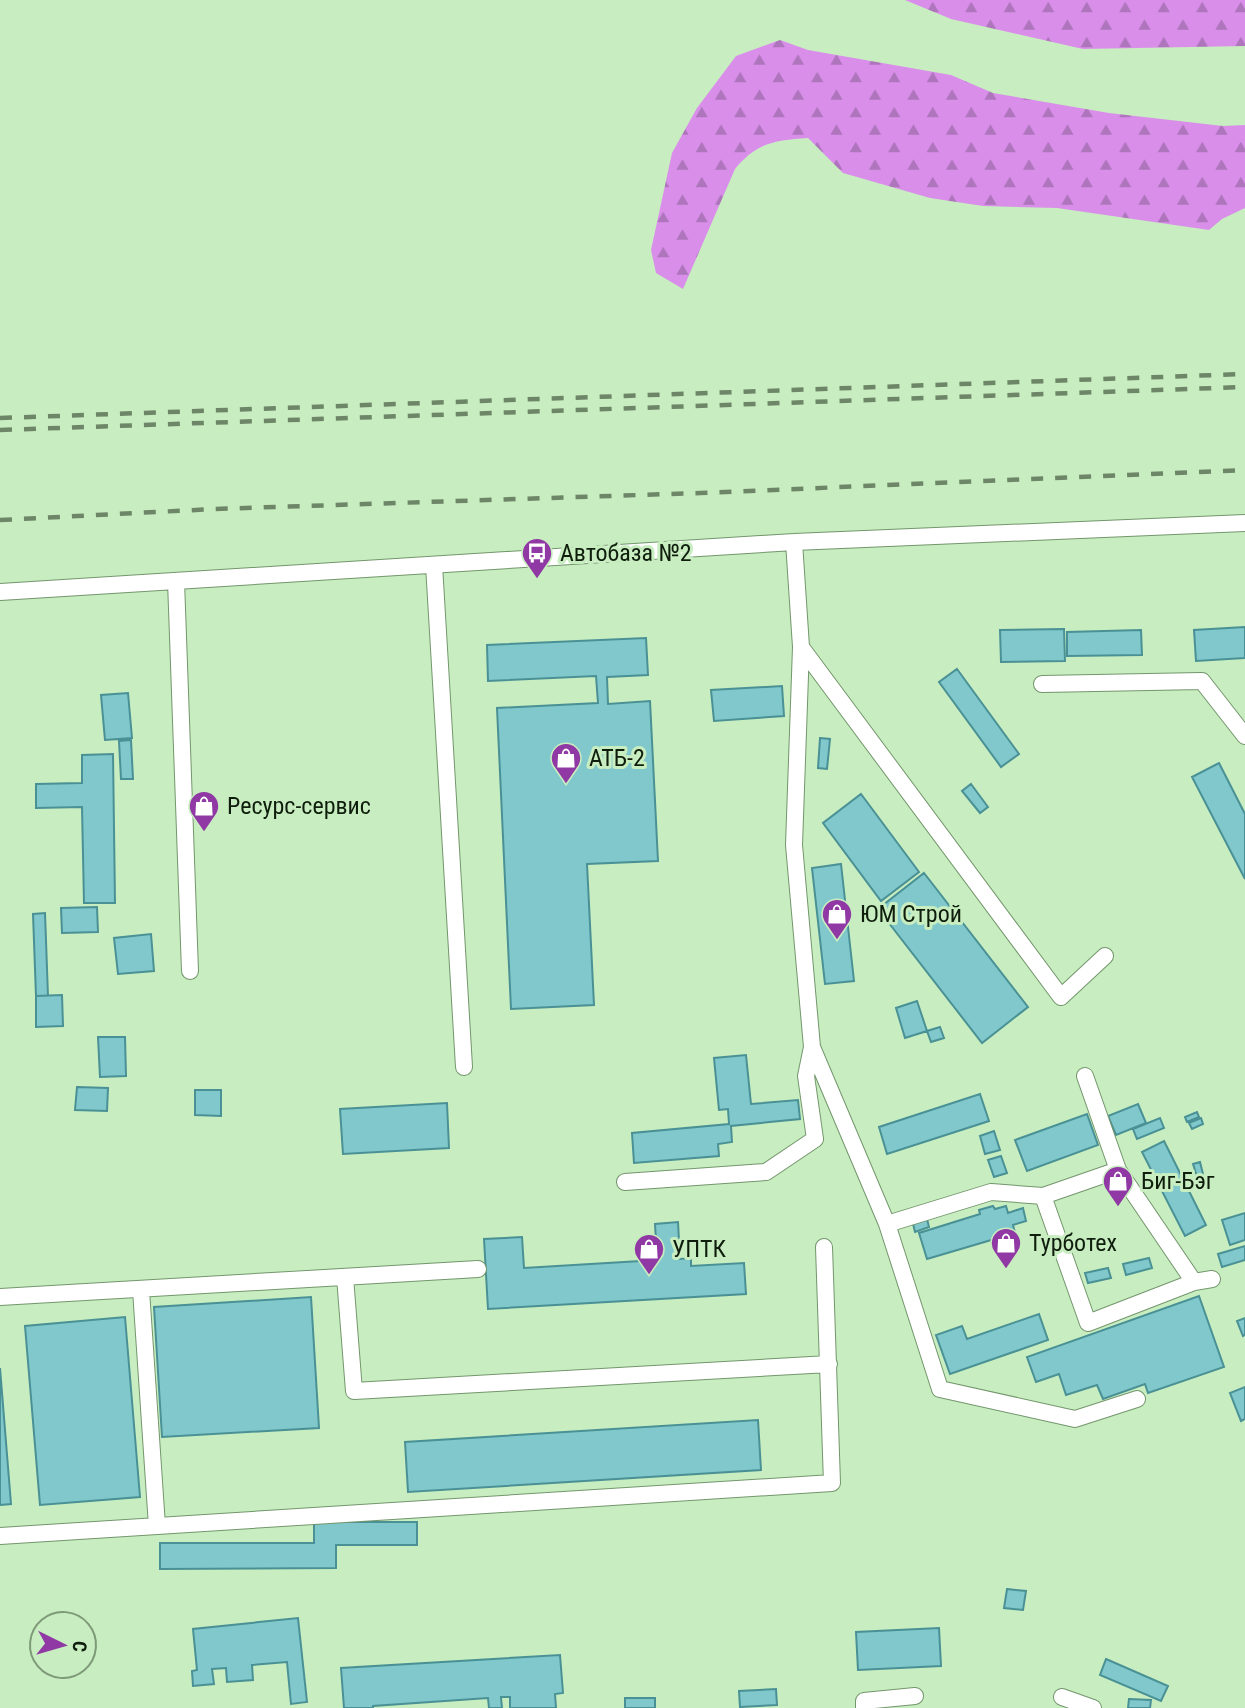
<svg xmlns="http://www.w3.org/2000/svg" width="1245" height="1708" font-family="'Roboto Condensed',sans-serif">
	<defs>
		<pattern id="forest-firs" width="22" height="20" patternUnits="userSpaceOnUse" patternTransform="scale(1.75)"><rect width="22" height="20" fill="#d98fea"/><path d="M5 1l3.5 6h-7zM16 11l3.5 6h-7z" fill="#ae74bc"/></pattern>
	</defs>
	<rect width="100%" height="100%" fill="#c8edc0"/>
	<path fill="url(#forest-firs)" d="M905,0H1245V46L1083,49L951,19Z
		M780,40L808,50L951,75L993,93L1109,113L1223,126L1245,125V208L1222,219L1209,230L1057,208L983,206L930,198L843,173L808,138C775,140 756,143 735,169L683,289L656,273L651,250L672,153L697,108L736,56Z"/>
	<path fill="#81c8cc" stroke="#4a9195" stroke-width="2" d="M1245,627V658L1196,661L1194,630Z
		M1064,629L1065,661L1001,662L1000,630Z
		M1141,630L1142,655L1067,656V632Z
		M646,638L648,675L607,677L608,704L650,701L658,861L587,864L594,1005L511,1009L497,708L598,703L596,676L488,681L487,645Z
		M957,669L1019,754L1001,767L939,682Z
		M782,686L784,716L714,721L711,690Z
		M128,693L132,738L105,740L101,695Z
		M820,738L830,739L827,769L818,768Z
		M131,740L133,779H121L119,741Z
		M113,754L115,903H84L82,807L36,808V784L82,783V755Z
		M1219,763L1245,814V879L1192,777Z
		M971,784L988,807L980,813L962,791Z
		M861,794L919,872L881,901L823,823Z
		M841,864L854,981L825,984L812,868Z
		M924,873L1028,1007L982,1043L878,909Z
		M97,907L98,932L62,933L61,908Z
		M45,913L48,996H36L33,914Z
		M151,934L154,971L118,974L114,938Z
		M62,995L63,1026L36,1027V996Z
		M917,1001L927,1031L905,1038L896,1008Z
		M940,1027L944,1038L931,1042L927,1031Z
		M98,1037H125L126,1076L100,1077Z
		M746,1055L751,1104L798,1100L800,1119L731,1126L732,1142L718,1144L719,1156L634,1163L632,1133L729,1124L728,1109L719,1110L714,1058Z
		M77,1087L108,1088L107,1111L75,1110Z
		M195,1090H221V1116L195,1115Z
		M980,1094L989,1121L887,1154L879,1127Z
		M447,1103L449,1148L343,1154L340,1109Z
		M1138,1104L1146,1123L1116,1135L1108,1116Z
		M1197,1112L1199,1117L1187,1122L1185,1117Z
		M1087,1114L1098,1145L1027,1171L1015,1140Z
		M1160,1118L1164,1128L1137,1139L1133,1129Z
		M1201,1118L1203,1124L1192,1129L1189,1123Z
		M994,1131L1000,1150L985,1154L980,1136Z
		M1164,1141L1206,1225L1185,1236L1142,1152Z
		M1001,1156L1007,1173L994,1177L988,1160Z
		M1200,1162L1204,1178L1198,1180L1193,1164Z
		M993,1206L995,1209L1006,1206L1008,1213L1023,1208L1026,1221L1013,1225L1015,1233L927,1259L919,1233L980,1214L979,1210Z
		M1245,1213V1240L1230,1245L1222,1220Z
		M927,1219L929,1227L915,1232L913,1224Z
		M678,1222L680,1259L691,1258V1266L744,1263L746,1294L488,1309L484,1239L522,1237L524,1268L657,1260L655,1224Z
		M1245,1246V1260L1222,1267L1218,1254Z
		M1149,1258L1152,1268L1126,1275L1123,1264Z
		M1108,1268L1111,1278L1088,1283L1085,1273Z
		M1199,1296L1224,1367L1148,1393L1145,1384L1103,1399L1097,1385L1066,1395L1059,1374L1036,1382L1027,1357Z
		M311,1297L319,1428L162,1437L154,1307Z
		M1039,1314L1048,1340L950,1374L936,1335L962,1326L967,1339Z
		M125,1317L140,1497L40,1505L25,1326Z
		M1245,1318V1335L1243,1336L1237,1321Z
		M0,1368L11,1504L0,1505Z
		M1245,1387V1419L1241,1421L1230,1393Z
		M758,1420L761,1470L408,1492L405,1442Z
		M314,1522H417V1545H336V1568L160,1569V1543H314Z
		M1007,1589L1026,1591L1023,1610L1004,1608Z
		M298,1618L307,1702L291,1704L287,1662L252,1665L253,1680L227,1682L226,1668L212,1669L214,1684L193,1686L192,1671L197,1670L193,1629Z
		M939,1628L941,1666L858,1670L856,1632Z
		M560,1655L563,1693L555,1694L556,1708H510V1697H501L502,1708H489L488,1698L373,1706V1708H344L341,1668Z
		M1106,1659L1168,1686L1161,1701L1100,1675Z
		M776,1689L777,1705L740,1707L739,1691Z
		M625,1698H655V1708H625Z
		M1129,1699L1151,1700L1150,1708H1128Z"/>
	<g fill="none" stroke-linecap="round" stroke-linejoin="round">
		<g stroke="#73966c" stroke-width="18">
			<path id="minor" d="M794,542L801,647L794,845L812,1047L887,1224L940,1389L1075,1419L1137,1399
				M434,565L464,1067
				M176,581L190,971
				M0,592L794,542L1245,523
				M801,647L1061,997L1105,956
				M1042,684L1202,681L1245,736
				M1085,1076L1118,1170
				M625,1182L766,1172L815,1139L806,1076L812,1047
				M1043,1196L1118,1170L1194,1282
				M887,1224L991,1192L1043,1196L1088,1323L1194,1282L1212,1279
				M345,1277L354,1391L829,1364
				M141,1290L157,1526
				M0,1297L478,1269
				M0,1536L832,1483L824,1247
				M1062,1697L1093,1708
				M864,1708V1701L915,1696"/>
		</g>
		<use href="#minor" stroke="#fff" stroke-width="16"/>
		<path stroke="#6d8667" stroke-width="4.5" stroke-dasharray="12 12" stroke-linecap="butt" d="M0,418L1245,374
			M0,430L1245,387
			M0,520L214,509L700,493L1245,470"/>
	</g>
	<defs>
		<g id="bus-pin" transform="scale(1.575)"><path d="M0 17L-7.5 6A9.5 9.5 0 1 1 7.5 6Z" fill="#9038a4" stroke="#c8edc0"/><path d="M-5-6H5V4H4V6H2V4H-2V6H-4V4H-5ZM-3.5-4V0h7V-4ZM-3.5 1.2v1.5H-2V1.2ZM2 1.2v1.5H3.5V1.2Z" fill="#fff"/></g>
		<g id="shop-pin" transform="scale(1.575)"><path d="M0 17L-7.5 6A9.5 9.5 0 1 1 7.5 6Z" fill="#9038a4" stroke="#c8edc0"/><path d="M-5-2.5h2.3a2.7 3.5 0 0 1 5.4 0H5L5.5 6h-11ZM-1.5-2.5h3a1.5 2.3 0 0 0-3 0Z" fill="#fff"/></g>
	</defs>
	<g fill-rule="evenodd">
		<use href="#bus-pin" x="537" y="553"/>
		<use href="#shop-pin" x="566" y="758"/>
		<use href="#shop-pin" x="204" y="806"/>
		<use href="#shop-pin" x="837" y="914"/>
		<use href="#shop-pin" x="1118" y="1181"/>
		<use href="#shop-pin" x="1006" y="1243"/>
		<use href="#shop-pin" x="649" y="1249"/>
	</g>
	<g text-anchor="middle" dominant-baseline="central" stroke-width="6" stroke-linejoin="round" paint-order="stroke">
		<g font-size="24" fill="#0f1d0c" stroke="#c8edc0" text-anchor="start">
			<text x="560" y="553">Автобаза №2</text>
			<text x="589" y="758">АТБ-2</text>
			<text x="227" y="806">Ресурс-сервис</text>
			<text x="860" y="914">ЮМ Строй</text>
			<text x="1141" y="1181">Биг-Бэг</text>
			<text x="1029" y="1243">Турботех</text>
			<text x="672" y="1249">УПТК</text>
		</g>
	</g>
	<g transform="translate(63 1645) rotate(95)"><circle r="33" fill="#c8edc0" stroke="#7e9a78" stroke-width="2"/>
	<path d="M0-5L12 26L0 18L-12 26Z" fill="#9038a4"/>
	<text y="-10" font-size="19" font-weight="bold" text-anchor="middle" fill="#0f1d0c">С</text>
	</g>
</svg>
